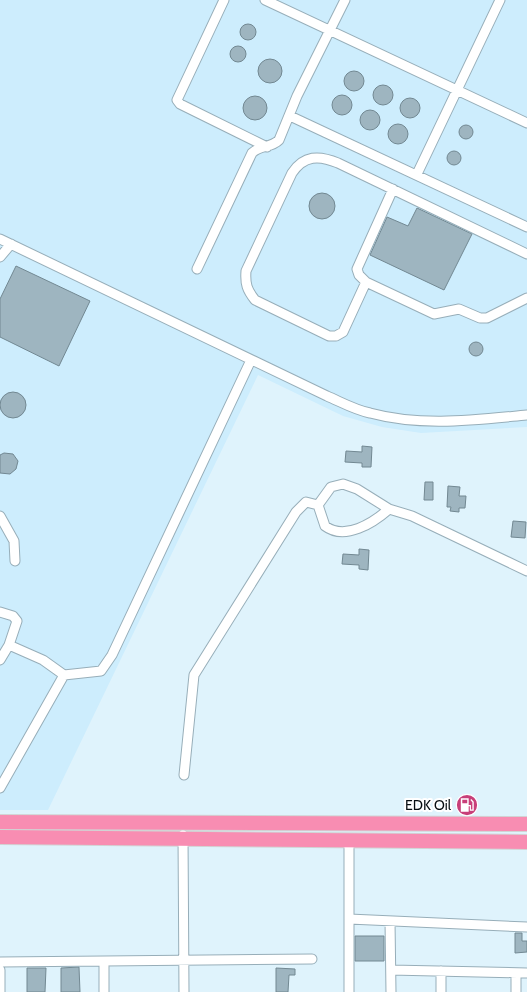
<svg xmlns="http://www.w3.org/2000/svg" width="527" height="992" font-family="Cabin,sans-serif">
	<rect width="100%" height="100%" fill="#dff3fc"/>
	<path fill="#cdedfd" d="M0,0H527V427L421,433L382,427L343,416L258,375L48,810H0Z"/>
	<path fill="#9eb5c0" stroke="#728892" d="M240 32a8 8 0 1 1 16 0a8 8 0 1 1-16 0Z
		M230 54a8 8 0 1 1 16 0a8 8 0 1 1-16 0Z
		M258 71a12 12 0 1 1 24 0a12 12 0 1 1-24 0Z
		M344 81a10 10 0 1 1 20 0a10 10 0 1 1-20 0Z
		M373 95a10 10 0 1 1 20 0a10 10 0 1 1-20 0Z
		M332 105a10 10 0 1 1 20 0a10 10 0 1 1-20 0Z
		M243 108a12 12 0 1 1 24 0a12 12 0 1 1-24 0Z
		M400 108a10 10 0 1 1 20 0a10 10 0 1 1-20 0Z
		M360 120a10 10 0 1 1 20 0a10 10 0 1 1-20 0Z
		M388 134a10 10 0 1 1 20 0a10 10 0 1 1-20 0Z
		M459 132a7 7 0 1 1 14 0a7 7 0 1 1-14 0Z
		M447 158a7 7 0 1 1 14 0a7 7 0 1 1-14 0Z
		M309 206a13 13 0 1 1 26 0a13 13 0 1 1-26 0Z
		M417,208L472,234L444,290L370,255L387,217L408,226Z
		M16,266L90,301L59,366L0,337V299Z
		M469 349a7 7 0 1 1 14 0a7 7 0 1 1-14 0Z
		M0 405a13 13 0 1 1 26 0a13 13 0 1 1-26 0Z
		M362,446L372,447L371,467H362V463L345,462L346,451L362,452Z
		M4,453L13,454L18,461L16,469L10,474L0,473V455Z
		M425,482H433V500H424Z
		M448,486L460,487L459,496H466L465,508H459V512L450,511L451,507H447Z
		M513,521L526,522L525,538L511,537Z
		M359,549L369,550L368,570L359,569V565L342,564L343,554L359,555Z
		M515,933H522V941H527V952L515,953Z
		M355,936H384V961H355Z
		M79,967L80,992H61V968Z
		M27,968H46L45,992H27Z
		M276,968L295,969V975H289L288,992H276Z"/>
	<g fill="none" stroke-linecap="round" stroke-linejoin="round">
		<g stroke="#97aeb9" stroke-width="11">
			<path id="minor" d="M224,0L177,100L180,104L267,147
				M265,0L527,123
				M290,116L527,227
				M417,174L500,0
				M0,239L327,396C341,402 355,410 370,413C422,427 474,420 527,415
				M527,254L338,163C319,155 304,155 292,173L246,271C245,284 247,290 255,300L329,336H336L343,332L366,282L434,314L459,309L480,318H487L527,298
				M0,257L11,244
				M197,269L252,153C260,145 271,148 279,140L297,96L345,0
				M366,282L359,275L357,269L393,189
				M389,509C373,523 345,541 325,526L318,505L331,487L343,484L357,489L389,509L412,516L527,571
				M0,516L14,541L15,561
				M0,612L13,616L17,621L9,645L43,660L64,675
				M0,660L9,645
				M184,775L194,675L296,512L306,502L318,505
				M0,788L64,675L101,671L112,655L251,360
				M183,835L184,992
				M349,839V992
				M349,919L527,927
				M390,921L391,992
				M0,962L104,961
				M0,970V992
				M391,970L527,973
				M104,992V961L312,959
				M441,992V971
				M516,992V973"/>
		</g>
		<g stroke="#d2d3d4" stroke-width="16">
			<path id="highway" d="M0,822L527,824
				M0,837L527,842"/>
		</g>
		<use href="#minor" stroke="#fff" stroke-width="9"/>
		<use href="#highway" stroke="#f88db2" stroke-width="14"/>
	</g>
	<defs>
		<g id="fuel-disc" transform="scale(1.125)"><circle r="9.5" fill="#c83f79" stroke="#fff"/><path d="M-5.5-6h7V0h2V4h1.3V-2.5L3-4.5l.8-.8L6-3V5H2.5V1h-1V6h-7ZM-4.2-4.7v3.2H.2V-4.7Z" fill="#fff"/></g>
	</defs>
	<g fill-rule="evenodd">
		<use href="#fuel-disc" x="467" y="805"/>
	</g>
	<g text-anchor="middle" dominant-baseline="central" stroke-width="4" stroke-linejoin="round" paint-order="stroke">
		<g font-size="14" fill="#060d11" stroke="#fff" text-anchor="end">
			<text x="451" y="805">EDK Oil</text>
		</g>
	</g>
</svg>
